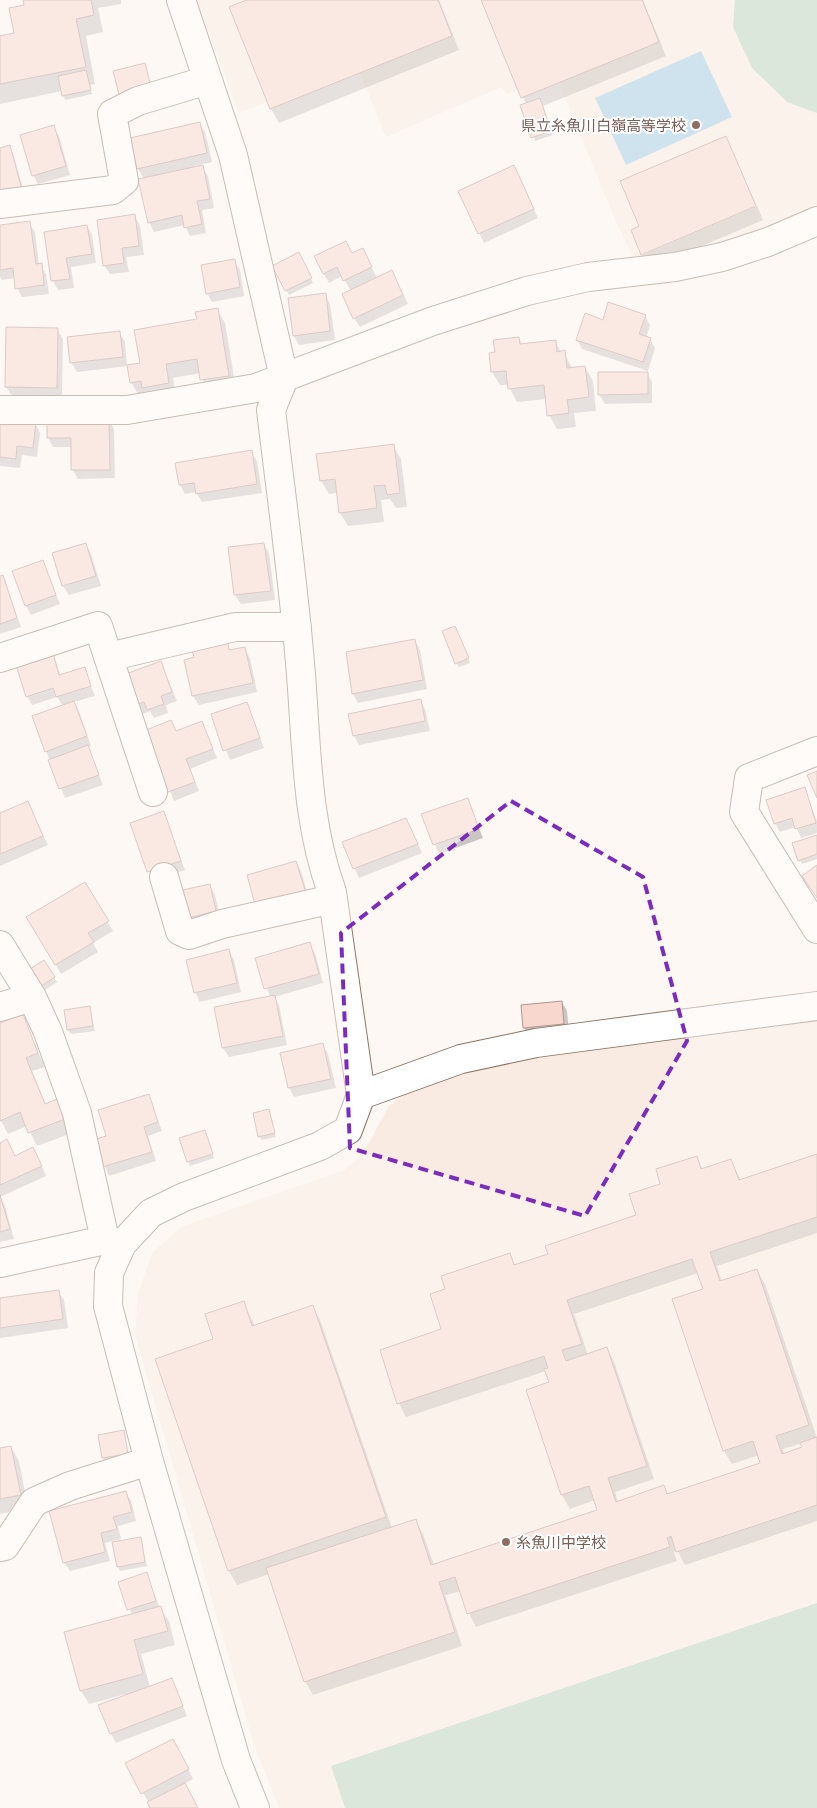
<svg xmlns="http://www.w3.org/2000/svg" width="817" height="1808" font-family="'PT Sans','Noto Sans JP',sans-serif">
	<rect width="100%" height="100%" fill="#fdf8f4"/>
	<path fill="#f9ebe2" d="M196,0H817V206L779,226L721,242L634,259L616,222L556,76L507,94L501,87L386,137L357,66L239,113Z
		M817,1019V1808H279L255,1748L135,1335L138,1294L152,1253L181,1227L344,1170L362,1155L389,1106L403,1095L466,1070L541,1055Z"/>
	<path fill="#b1d2bd" d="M735,0H817V113L787,102L752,68L733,27Z
		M817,1603V1808H345L331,1766Z"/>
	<path fill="#94cae7" d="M701,51L732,117L626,165L595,98Z"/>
	<path fill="#0003" fill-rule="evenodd" d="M25,0H121V4L98,8L103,32L86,36L95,84L90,85L92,94L65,100L62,91L0,104V37L16,34L26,6Z
		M250,0H439L459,50L279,123L271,109L231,8Z
		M482,0H643L666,56L543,106L553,135L535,141L526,104Z
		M199,123L205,132L212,162L194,166V168L202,167L208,176L214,208L202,210L206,233L190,236L185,225L154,232L149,222L144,179L138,169Z
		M53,127L59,136L70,175L38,184L33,175Z
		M726,137L756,204L642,253Z
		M9,147L14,156L27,203L0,149Z
		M518,176L538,218L484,243L459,191Z
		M757,206L763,220L650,268L643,255Z
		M134,216L140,225L144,255L126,257L129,272L110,274L104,265Z
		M29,223L35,232L39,265L46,274L49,294L22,297L17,288L15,278L2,280L0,277V227Z
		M87,226L92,235L96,263L71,267L74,288L58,290L53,281L45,233Z
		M298,254L313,283L289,295L274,266Z
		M352,254L367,259L377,278L397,281L408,304L360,327L354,318L351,291L342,276L329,283L324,274Z
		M234,260L240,270L244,296L212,302L207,293Z
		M325,295L330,304L335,340L299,345L294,336Z
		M217,309L225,323L236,389L209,394L200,373L173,378L176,397L139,396L131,382L128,366L77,372L71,362L119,332L125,342L127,366L141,364Z
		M645,316L650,325L646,338L650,339L655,348L648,371L582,349L577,340L603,321Z
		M57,329L63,339L62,397L12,396L6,387Z
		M519,338L522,345L555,341L561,352H564L572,368L585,367L593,381L596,411L574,413L576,427L557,429L549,415L547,399L517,402L508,385H500L492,372L496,354Z
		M647,373L652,382V403L605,404L599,394Z
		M0,420L35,423L40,433L37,457L22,455L20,468L0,466Z
		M109,420L114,429L115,478L78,479L73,470V447H53L48,438Z
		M393,445L401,459L407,507L396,508L390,499L381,500L384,522L348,526L340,513L338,493L329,494L321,481Z
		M251,451L257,461L262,493L202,502L196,492L185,494L180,485L176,464Z
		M86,544L91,554L101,586L69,595L63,586L54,554Z
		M264,544L269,553L275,600L241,604L235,595L230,548Z
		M42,561L60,604L31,615L26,606Z
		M2,576L21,627L0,634V577Z
		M457,631L470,663L459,667L456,663Z
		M415,641L420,650L427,689L358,703L353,694Z
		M227,645L231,651L244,648L250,658L257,692L199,705L193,696L185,660Z
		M52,655L61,676L84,669L95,696L74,702L79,711L91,746L88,747L103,785L65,798L46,751L63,706L57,697L32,705L27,696Z
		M161,663L177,701L166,705L168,713L154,718L150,711L141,715L136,706Z
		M420,700L425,709L430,731L359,745L354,736L350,715Z
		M247,704L264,748L230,760L212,715Z
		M202,723L217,758L190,769L199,791L174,801L146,732H177Z
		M804,789L817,821V833L801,838L796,827L780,832L775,823Z
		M467,799L483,838L439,854L423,815Z
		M28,803L48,845L0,866V814Z
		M163,813L185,870L153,881L131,823Z
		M411,829L422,853L359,878L343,843Z
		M817,836V859L802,864L800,860Z
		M296,862L301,871L310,902L263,916Z
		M85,884L113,931L93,943L98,952L61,974L28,917Z
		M210,886L215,895L221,920L190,927L185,918Z
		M309,944L315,953L323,983L274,997L279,1005L287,1045L229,1057L223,1048L215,1008L270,997L257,959Z
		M229,951L234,960L241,992L200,1002L195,992Z
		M44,962L57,982L42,992L29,972Z
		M562,1002L567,1011L569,1033L529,1037L524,1028Z
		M89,1007L95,1031L71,1034L68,1030Z
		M22,1015L45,1067L32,1071L46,1105L56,1100L72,1133L37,1146L27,1126L8,1134L0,1119V1024Z
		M323,1045L328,1054L336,1088L294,1097L289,1088L281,1054Z
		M149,1096L162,1131L148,1136L156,1161L109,1176L95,1141L108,1137Z
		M268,1110L276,1137L262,1140L259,1136Z
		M205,1131L214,1158L190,1166L188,1162Z
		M0,1144L16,1157L38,1158L46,1176L0,1197L5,1206L14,1239L0,1242Z
		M817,1155V1233L717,1266L722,1282L757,1271L765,1284L817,1438V1521L685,1565L677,1550L674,1552L677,1561L476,1627L469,1613L461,1591L445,1595L462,1646L313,1695L305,1681L269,1574L237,1585L229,1571L156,1360L215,1340L243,1302L255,1326L312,1306L320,1320L392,1528L415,1520L423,1534L434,1565L599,1510L595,1500L570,1509L562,1495L527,1391L550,1383L546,1371L406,1417L399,1403L443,1330L447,1290L509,1255L515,1266L549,1255L638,1216L662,1184L696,1157L703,1170L731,1160L741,1181ZM698,1273L704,1290L724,1451L732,1464L759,1455L762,1464L668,1495L664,1487L618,1502L615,1492L654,1479L614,1362L607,1348L588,1355L574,1314ZM802,1443L803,1448L784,1455L783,1449Z
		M58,1291L64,1300L68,1328L0,1338V1300Z
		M123,1432L129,1458L105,1462L103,1458Z
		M11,1447L19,1461L28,1508L0,1514V1449Z
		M125,1492L131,1501L136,1521L118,1526L121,1539L105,1543L110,1561L70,1571L64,1562Z
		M140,1538L147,1566L120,1571L118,1566Z
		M146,1574L160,1608L169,1621L175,1645L141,1654L150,1687L171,1679L187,1716L116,1743L111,1734L126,1694L89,1704L81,1691L65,1633L132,1615L120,1583Z
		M178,1749L193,1779L184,1784L197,1808H152L143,1793Z"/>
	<path fill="#f7d7ce" stroke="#b4958e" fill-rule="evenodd" d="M23,0H91L94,15L76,19L86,67L0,84V36L14,33L9,8L24,5Z
		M247,0H438L452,36L270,109L229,7Z
		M481,0H642L659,42L521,98Z
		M145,63L151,87L119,95L113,71Z
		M86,70L91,90L62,96L58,76Z
		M540,98L551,131L531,138L520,105Z
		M200,122L207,153L137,169L130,138Z
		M54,125L66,166L32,176L20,135Z
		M726,136L756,206L641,255L631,230L639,226L620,181Z
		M10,145L23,194L0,200V148Z
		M203,165L210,199L197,201L202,224L184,228L182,215L148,223L138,179Z
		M514,165L534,209L478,234L458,191Z
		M135,214L139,246L122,248L124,263L103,266L97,220Z
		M30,221L36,264L42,263L44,285L15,289L13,268L0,270V225Z
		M87,225L92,254L66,258L70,279L51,281L44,232Z
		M346,241L352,253L363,248L372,267L343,281L337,267L323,274L314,256Z
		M299,252L312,278L285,291L272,266Z
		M235,259L240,287L206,294L201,265Z
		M392,270L403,295L353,319L342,294Z
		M326,293L330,331L293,336L288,298Z
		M608,302L646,315L639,334L651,338L643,362L576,340L585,313L603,320Z
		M218,308L229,376L200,380L197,359L166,364L169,383L142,388L141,381L130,383L127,365L140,363L134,330L197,319L195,312Z
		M6,327L58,328L57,388L5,387Z
		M120,331L123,357L70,363L67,337Z
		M519,337L520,344L556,340L557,352L565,350L567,368L585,366L589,397L567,400L569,413L547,416L544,385L508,389L506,371L491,372L489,353L495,352L493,340Z
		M598,372H648V394L598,395Z
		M0,419L36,422L33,448L17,446L16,459L0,457Z
		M47,419H109L110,470H71V438H47Z
		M394,444L400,493L387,495L385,485L374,486L377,508L339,513L335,479L320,481L316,454Z
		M252,450L257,484L196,494L194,483L179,485L175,463Z
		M86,543L96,576L62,586L52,553Z
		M264,543L271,591L234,595L228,547Z
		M43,560L56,595L25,606L12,571Z
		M3,575L17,618L0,624V576Z
		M455,626L469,658L455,664L442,631Z
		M415,639L423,680L352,694L346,652Z
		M228,643L229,650L245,647L253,683L192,696L184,660L194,657L192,651Z
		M53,653L59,675L85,667L91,686L56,697L53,688L26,697L16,665Z
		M161,661L172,692L161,696L164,704L147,710L144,702L134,706L123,675Z
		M421,699L425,721L353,736L348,714Z
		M74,701L87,736L45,752L32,716Z
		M247,702L260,738L223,751L211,714Z
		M171,720L176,731L202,721L213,749L186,759L195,782L168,792L144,731Z
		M88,745L99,775L59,789L48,760Z
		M817,771V798L807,775Z
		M805,787L816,823L795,829L792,818L774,824L766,800Z
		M468,798L479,829L433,845L421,814Z
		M28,801L43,836L0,854V813Z
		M164,811L181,861L147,872L130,823Z
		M406,818L418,844L353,869L342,842Z
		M817,835V854L798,861L792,843Z
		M296,861L306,893L256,908L247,875Z
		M817,865V898L802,876Z
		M85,882L109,921L88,933L94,942L55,965L26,917Z
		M210,884L216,911L184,919L178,891Z
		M310,942L319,974L264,989L255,958Z
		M229,949L237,983L194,993L186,960Z
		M44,960L55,977L38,988L27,971Z
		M275,995L283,1036L222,1048L214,1007Z
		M562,1001L564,1024L523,1028L521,1005Z
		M90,1006L93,1026L67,1030L64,1010Z
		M23,1014L38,1053L26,1058L45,1104L57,1099L65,1119L28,1133L20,1112L0,1121V1023Z
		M323,1043L331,1079L288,1088L280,1053Z
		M149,1094L158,1122L144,1127L152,1152L102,1167L93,1140L106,1136L98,1110Z
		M269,1109L275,1133L258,1137L253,1113Z
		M205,1130L213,1154L187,1162L179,1138Z
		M7,1139L15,1156L33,1147L42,1166L0,1185V1143Z
		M817,1154V1217L710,1252L720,1281L757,1269L809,1425L776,1436L782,1454L802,1447L800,1443L817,1437V1505L676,1552L671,1536L667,1538L670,1547L467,1614L455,1577L439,1582L455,1632L304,1682L266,1568L416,1519L431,1565L597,1510L589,1486L561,1495L526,1390L549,1382L544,1369L548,1368L544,1356L397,1404L380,1350L441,1329L430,1294L445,1289L441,1276L510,1253L514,1265L548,1254L545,1246L636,1215L629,1194L660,1184L656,1169L697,1156L701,1169L731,1159L739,1180ZM692,1259L703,1289L672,1299L723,1451L753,1441L760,1463L667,1494L664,1485L616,1502L608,1478L647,1466L607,1347L566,1361L562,1350L582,1344L567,1300Z
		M0,1195L10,1229L0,1232Z
		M59,1290L63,1319L0,1328V1298Z
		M244,1301L252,1326L313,1305L386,1517L228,1571L155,1359L213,1339L205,1314Z
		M124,1430L128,1454L102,1458L98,1435Z
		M11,1446L21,1495L0,1499V1448Z
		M126,1491L132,1512L113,1517L117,1529L101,1533L105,1552L63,1563L49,1511Z
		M141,1537L145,1562L117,1567L112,1542Z
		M147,1572L156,1601L127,1610L118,1582Z
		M161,1606L168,1631L134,1640L143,1674L80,1691L64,1632Z
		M172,1678L183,1706L110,1734L98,1705Z
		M173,1739L189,1769L141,1794L125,1763Z
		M185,1783L198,1808H150L147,1802Z"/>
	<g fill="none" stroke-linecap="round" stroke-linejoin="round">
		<g stroke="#8c7564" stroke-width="30">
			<path id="minor" d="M181,0L233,155L284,378L271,410C281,495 293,579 300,663C307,741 305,818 332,892L361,1095L348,1130L320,1146L184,1197L151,1213L122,1244L109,1273L108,1306L149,1461L236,1760L255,1808
				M0,204L113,190L124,181L112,114L138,101L208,80
				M0,410H127L256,388L433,321L527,291L588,277L675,267L722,257L768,242L817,221
				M108,657L235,627H297
				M0,658L98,626L153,792
				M817,751L749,778L744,812L817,929
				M164,877L180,931L189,935L222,924L333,899
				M0,945L32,997L48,1032L77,1113L105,1240
				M0,1007L32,997
				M361,1095L461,1059L536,1043L817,1006
				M0,1263L105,1240L122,1244
				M0,1547L5,1546L34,1502L70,1486L149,1461"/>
		</g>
		<use href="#minor" stroke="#fff" stroke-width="28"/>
	</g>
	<path d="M0 0H817V1808H0ZM511,801L643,877L687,1041L585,1216L350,1148L341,933Z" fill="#fdf8f4" fill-opacity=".55" fill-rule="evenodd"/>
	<path fill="none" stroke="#7b2cbf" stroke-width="4" stroke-dasharray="10 6" stroke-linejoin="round" d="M511,801L643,877L687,1041L585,1216L350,1148L341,933Z"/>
	<g fill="#8d6e63" stroke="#fff" stroke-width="2">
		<circle cx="696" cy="125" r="5"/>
		<circle cx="506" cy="1542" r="5"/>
	</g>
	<g text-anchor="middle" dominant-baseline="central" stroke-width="4" stroke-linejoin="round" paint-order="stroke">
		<g font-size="15" fill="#785e54" stroke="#fff" text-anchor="end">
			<text x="686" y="125">県立糸魚川白嶺高等学校</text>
			<text x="516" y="1542" text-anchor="start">糸魚川中学校</text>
		</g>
	</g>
</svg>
